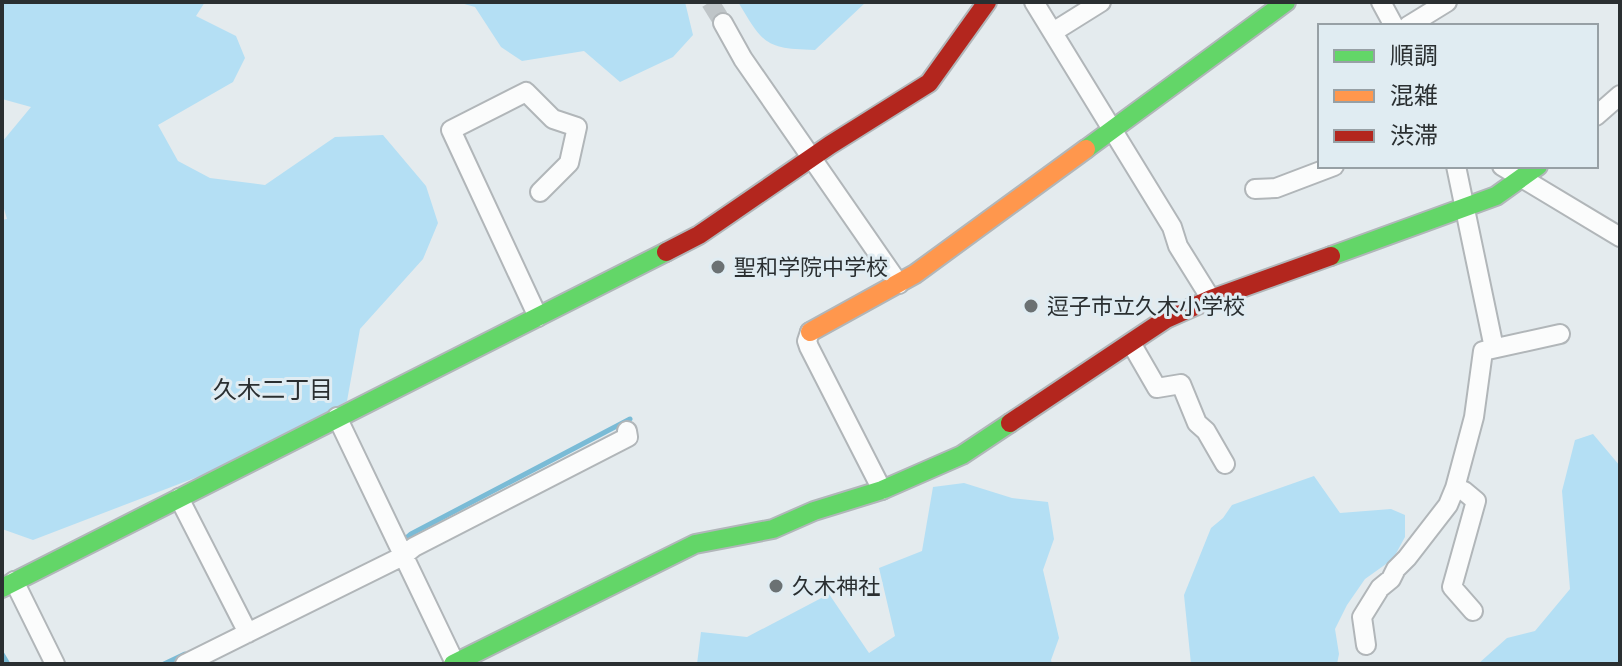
<svg xmlns="http://www.w3.org/2000/svg" width="1622" height="666" font-family="Poppins,'Noto Sans JP',sans-serif">
	<rect width="100%" height="100%" fill="#e4ebee"/>
	<path fill="#b4dff4" d="M2,2H205L196,16L236,36L245,58L233,82L158,125L178,161L210,178L265,185L335,137L383,135L426,186L438,223L423,259L360,329L347,401L226,466L33,540L2,529V220L7,219L2,202V142L31,107L2,99Z
		M457,2H685L693,35L673,57L620,82L584,51L522,61L501,47L475,7Z
		M738,2H866L815,50C764,49 763,43 738,2Z
		M1593,434L1620,466V664H1474H1478L1507,638L1535,631L1570,589L1562,491L1575,440Z
		M1314,476L1340,513L1391,509L1405,515V537L1393,559L1365,579L1347,605L1335,629L1339,654L1337,664H1191L1184,595L1211,528L1223,518L1232,505Z
		M964,483L1012,498L1048,502L1054,539L1043,570L1059,638L1051,660L1052,664H697L701,632L747,637L829,594L869,653L895,636L879,568L922,551L933,487Z"/>
	<g fill="none" stroke-linecap="round" stroke-linejoin="round">
		<path stroke="#7abbd6" stroke-width="5" d="M403,541L411,534L630,419
			M2,654L8,664
			M164,664L185,654"/>
		<path stroke="#bfc5c8" stroke-width="18" stroke-dasharray="18 9" stroke-linecap="butt" d="M710,2L723,23"/>
		<g stroke="#b1b6b9" stroke-width="22">
			<path id="street" d="M1034,2L1172,227L1178,246L1211,299
				M1381,2L1394,26
				M723,23L743,59L899,284
				M1408,26L1447,2
				M1053,32L1101,2
				M1596,116L1620,95
				M1456,166L1494,348
				M1502,166L1620,237
				M1255,189L1276,188L1334,166
				M538,317L451,130L526,92L553,119L577,127L569,163L540,192
				M810,332L807,341L809,347L882,490
				M1131,343L1157,388L1181,384L1197,423L1206,431L1225,464
				M337,417L455,663
				M179,498L248,633
				M14,581L55,664
				M1473,611L1452,587L1476,501L1464,491L1455,488L1474,417L1483,351L1560,334
				M1366,645L1362,617L1380,588L1391,579L1396,569L1407,558L1448,505L1455,488
				M185,664L403,556L414,547L628,437L627,431"/>
		</g>
		<g stroke="#b1b6b9" stroke-width="22">
			<path id="fast" d="M1086,149L1286,2
				M1331,256L1496,196L1538,166
				M2,588L666,252
				M453,664L695,544L773,529L814,511L882,490L962,455L1010,423"/>
		</g>
		<g stroke="#b1b6b9" stroke-width="22">
			<path id="slow" d="M810,332L915,274L1086,149"/>
		</g>
		<g stroke="#b1b6b9" stroke-width="22">
			<path id="jam" d="M666,252L699,235L830,145L929,83L987,2
				M1010,423L1166,319L1211,299L1331,256"/>
		</g>
		<use href="#street" stroke="#fbfcfc" stroke-width="18"/>
		<use href="#fast" stroke="#63d668" stroke-width="18"/>
		<use href="#slow" stroke="#ff974d" stroke-width="18"/>
		<use href="#jam" stroke="#b3261e" stroke-width="18"/>
	</g>
	<g fill="#6b7173" stroke="#e0ecf2" stroke-width="3">
		<circle cx="718" cy="267" r="8"/>
		<circle cx="1031" cy="306" r="8"/>
		<circle cx="776" cy="586" r="8"/>
	</g>
	<g text-anchor="middle" dominant-baseline="central" stroke-width="6" stroke-linejoin="round" paint-order="stroke">
		<g font-size="22" fill="#2a2f31" stroke="#e0ecf2" text-anchor="start">
			<text x="734" y="267">聖和学院中学校</text>
			<text x="1047" y="306">逗子市立久木小学校</text>
			<text x="792" y="586">久木神社</text>
		</g>
		<g font-size="24" fill="#2a2f31" stroke="#e0ecf2">
			<text x="273" y="389">久木二丁目</text>
		</g>
	</g>
	<rect width="1622" height="666" fill="none" stroke="#2a2f31" stroke-width="8"/>
	<rect x="1318" y="24" width="280" height="144" fill="#e0ecf2" stroke="#97a0a5" stroke-width="2"/>
	<rect x="1334" y="50" width="40" height="12" fill="#63d668" stroke="#97a0a5" stroke-width="2"/>
	<text x="1390" y="64" font-size="24" fill="#2a2f31">順調</text>
	<rect x="1334" y="90" width="40" height="12" fill="#ff974d" stroke="#97a0a5" stroke-width="2"/>
	<text x="1390" y="104" font-size="24" fill="#2a2f31">混雑</text>
	<rect x="1334" y="130" width="40" height="12" fill="#b3261e" stroke="#97a0a5" stroke-width="2"/>
	<text x="1390" y="144" font-size="24" fill="#2a2f31">渋滞</text>
</svg>
